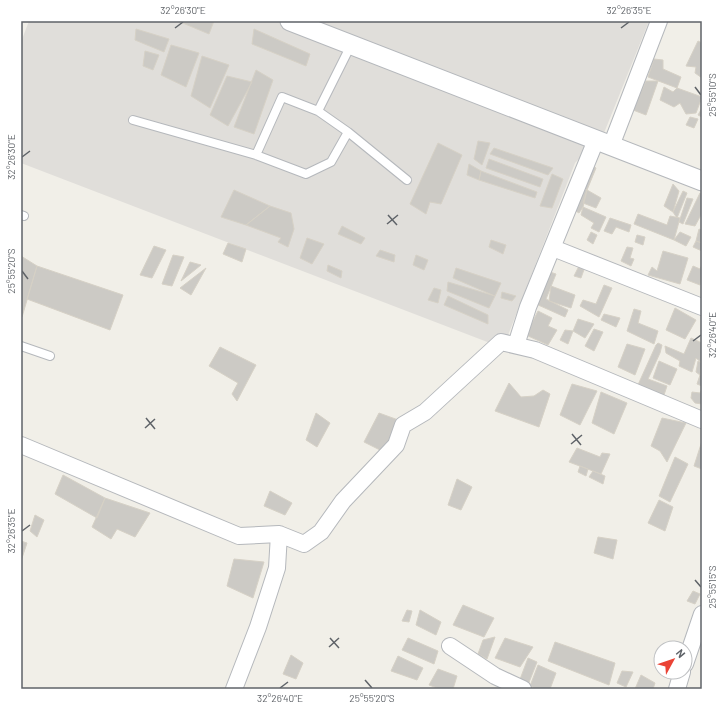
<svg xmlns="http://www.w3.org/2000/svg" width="723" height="710" font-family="Barlow,sans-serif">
	<rect width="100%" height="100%" fill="#f1efe8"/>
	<path fill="#e0deda" d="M29,21H649L604,133L575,163L503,348L21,163V42Z"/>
	<path fill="#cccac5" stroke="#d6d1c6" d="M178,21H214L209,34Z
		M136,29L169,39L164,52L135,40Z
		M254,29L310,54L306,66L252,44Z
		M698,41L702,43V78L695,73L696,67L686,66Z
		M171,45L199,53L186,87L161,75Z
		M145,51L159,55L153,70L143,66Z
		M202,56L229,65L210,108L191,96Z
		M654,59L663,60V69L681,77L677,88L648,77Z
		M256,70L273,80L254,134L234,127Z
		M227,76L252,82L228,126L210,115Z
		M646,81H658L646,115L633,110Z
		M664,87L673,92L677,88L702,97L696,113L686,114L680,103L674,107L660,100Z
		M702,108V117L698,115Z
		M690,117L698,119L694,128L686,125Z
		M478,141L490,143L482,165L474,159Z
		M438,143L462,155L441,204L430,202L426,214L410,204Z
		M494,148L553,168L548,175L490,154Z
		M489,159L543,179L540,187L486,168Z
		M469,164L481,171L479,180L467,175Z
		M590,164L596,168L587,190L583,186Z
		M481,171L537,192L535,198L479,180Z
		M552,174L563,179L552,208L540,206Z
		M673,184L679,191L673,212L664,206Z
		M581,189L587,190L583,207L579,213L574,210Z
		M234,190L270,206L246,225L221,217Z
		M587,190L601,198L596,208L583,203Z
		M683,191L687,193L677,218L673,212Z
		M700,193L702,194V213L695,226L685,224Z
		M687,198L693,199L683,224L679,222Z
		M270,206L291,213L294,229L288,247L278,242L281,238L246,225Z
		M583,207L606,217L599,232L591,228L594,223L581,215Z
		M638,214L667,225L670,216L680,218L674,240L634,224Z
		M610,218L631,225L629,232L616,227L612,234L604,231Z
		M342,226L365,238L361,244L338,234Z
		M699,229L702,230V243L696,241Z
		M591,232L597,235L593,244L587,240Z
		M680,232L691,237L686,246L674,240Z
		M637,235L645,237L643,245L635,242Z
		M307,238L324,244L312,264L300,258Z
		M491,240L506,245L503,254L489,247Z
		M696,241L702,243V251L693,247Z
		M228,243L246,249L242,262L223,254Z
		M154,246L166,250L152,278L140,275Z
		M627,247L633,248L630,258L634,259L631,266L621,261Z
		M380,250L395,255L394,262L376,256Z
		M663,251L688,258L680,284L648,275L652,267L657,271Z
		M173,255L184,257L172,286L162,284Z
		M416,255L428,260L424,270L413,265Z
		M21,256L37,266L22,317H21Z
		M582,260L586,264L581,278L574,276Z
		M190,262L201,265L181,281Z
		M328,265L342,271L341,278L327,271Z
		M702,265L700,285L687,280L693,266L700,269Z
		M37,266L123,295L110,330L27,299Z
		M206,268L191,295L180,288Z
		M456,268L501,283L495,296L453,278Z
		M547,271L556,274L546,299L568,310L565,317L536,304Z
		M448,282L495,296L489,308L447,291Z
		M604,285L612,288L599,317L580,306L583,300L596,304Z
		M551,286L575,295L571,308L549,301Z
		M434,288L441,290L438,303L428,300Z
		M502,292L516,296L512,301L501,298Z
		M448,296L488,315V324L444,305Z
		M675,308L696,320L685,339L666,330Z
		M634,309L641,311L638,323L658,331L654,344L627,331Z
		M538,311L552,318L548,326L557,330L548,345L526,335Z
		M604,314L620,318L616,327L601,320Z
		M578,319L594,324L585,338L573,331Z
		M594,329L603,332L594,351L585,346Z
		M565,330L573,331L568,344L560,340Z
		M691,338L702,343V363L696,358L692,372L679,366L680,361L666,353L665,346L684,354Z
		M658,343L662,345L660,353L648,379L667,386L664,395L637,387L656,345Z
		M627,344L645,349L635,375L618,367Z
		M220,347L256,365L237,401L232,394L238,383L209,366Z
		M659,361L677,369L670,385L653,378Z
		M698,361L702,363L700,375L696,372Z
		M700,375H702V386L697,384Z
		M509,383L521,397L534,396L543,390L550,394L539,427L495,411Z
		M572,384L597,391L580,425L560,415Z
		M702,389V404L695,403L691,398L692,392L700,393Z
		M601,392L627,403L614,434L592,423Z
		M316,413L330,423L317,447L306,440Z
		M379,413L401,421L382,451L364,442Z
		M662,418L686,423L667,462L660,451L651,446Z
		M702,441V469L694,466Z
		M577,448L600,457L602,453L610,454L601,474L569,462Z
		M675,457L688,464L670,502L659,496Z
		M580,466L588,469L586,476L578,472Z
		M593,471L605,476L603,484L589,477Z
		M63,475L105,498L97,518L55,494Z
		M457,479L472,487L461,510L448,505Z
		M270,491L292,503L285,515L264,506Z
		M105,498L150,513L135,537L117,529L111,539L92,527Z
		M659,500L673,507L665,531L648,523Z
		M35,515L44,520L37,537L30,531Z
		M598,537L617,540L613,559L594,553Z
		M21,541L27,543L21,561Z
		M234,559L264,562L253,598L227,586Z
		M693,591L700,594L695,604L687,601Z
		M463,605L494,618L484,637L453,625Z
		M407,610L412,611L409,622L402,621Z
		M420,610L441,622L436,635L416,625Z
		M495,637L487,659L478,654L483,640Z
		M408,638L438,651L434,664L402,650Z
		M505,638L533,647L520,667L495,658Z
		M555,642L615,663L609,685L548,661Z
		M291,655L303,663L296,679L283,674Z
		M398,656L423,668L417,680L391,671Z
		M528,658L537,662L528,685L519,682Z
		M538,665L556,673L550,689H537L530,686Z
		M438,669L457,676L453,689H440L429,685Z
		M622,671L633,672L626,687L617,683Z
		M641,675L655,683L653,689H635Z"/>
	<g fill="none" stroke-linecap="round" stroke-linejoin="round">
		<g stroke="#b5b8bc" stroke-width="10">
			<path id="service" d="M351,45L318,111L348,132L407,180
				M133,120L256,155L306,174L331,162L348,132
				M256,155L282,97L318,111
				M21,215L24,216
				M21,346L50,356"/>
		</g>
		<g stroke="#b5b8bc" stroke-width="18">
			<path id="minor" d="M611,146L659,21
				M553,248L702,307
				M516,345L528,307L596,140
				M21,445L239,536L279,534L304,544L321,532L343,501L396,445L403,425L425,412L501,342L535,350L702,420
				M450,646L495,676L523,689
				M685,664L702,614
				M234,689L258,627L277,568L279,534
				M677,689L682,672"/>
		</g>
		<g stroke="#b5b8bc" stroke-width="21">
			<path id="tertiary" d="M290,21L702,181"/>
		</g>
		<use href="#service" stroke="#fff" stroke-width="8"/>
		<use href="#minor" stroke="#fff" stroke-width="16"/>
		<use href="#tertiary" stroke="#fff" stroke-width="19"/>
	</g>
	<path fill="none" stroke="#5f6368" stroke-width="1.5" d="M175,28L183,22M621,28L629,22M695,87L701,95M22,157L30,151M388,215L397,225M387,224L398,215M22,271L28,279M693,341L701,335M146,418L155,429M145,428L155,419M572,434L581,445M571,444L582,435M22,531L30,525M695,580L701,587M330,638L339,648M329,647L339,638M365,680L372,688M280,688L288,682"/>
	<rect width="723" height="710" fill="none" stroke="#ffffff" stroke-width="44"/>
	<g transform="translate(673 660) rotate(50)"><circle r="19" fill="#ffffff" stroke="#bfc1c3"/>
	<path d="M0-3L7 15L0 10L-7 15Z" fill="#ea4335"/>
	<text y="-6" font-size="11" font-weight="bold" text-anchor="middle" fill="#5f6368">N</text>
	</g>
	<rect x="22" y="22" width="679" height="666" fill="none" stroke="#5f6368" stroke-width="1.5"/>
	<g font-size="10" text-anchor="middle" fill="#5f6368">
		<text x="183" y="14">32°26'30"E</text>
		<text x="629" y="14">32°26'35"E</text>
		<text transform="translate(712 95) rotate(-90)" y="4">25°55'10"S</text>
		<text transform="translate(11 157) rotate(-90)" y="4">32°26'30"E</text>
		<text transform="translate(11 271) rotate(-90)" y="4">25°55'20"S</text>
		<text transform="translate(712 335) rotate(-90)" y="4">32°26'40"E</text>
		<text transform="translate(11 531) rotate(-90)" y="4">32°26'35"E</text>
		<text transform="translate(712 587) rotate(-90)" y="4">25°55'15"S</text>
		<text x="280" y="702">32°26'40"E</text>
		<text x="372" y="702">25°55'20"S</text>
	</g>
</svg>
